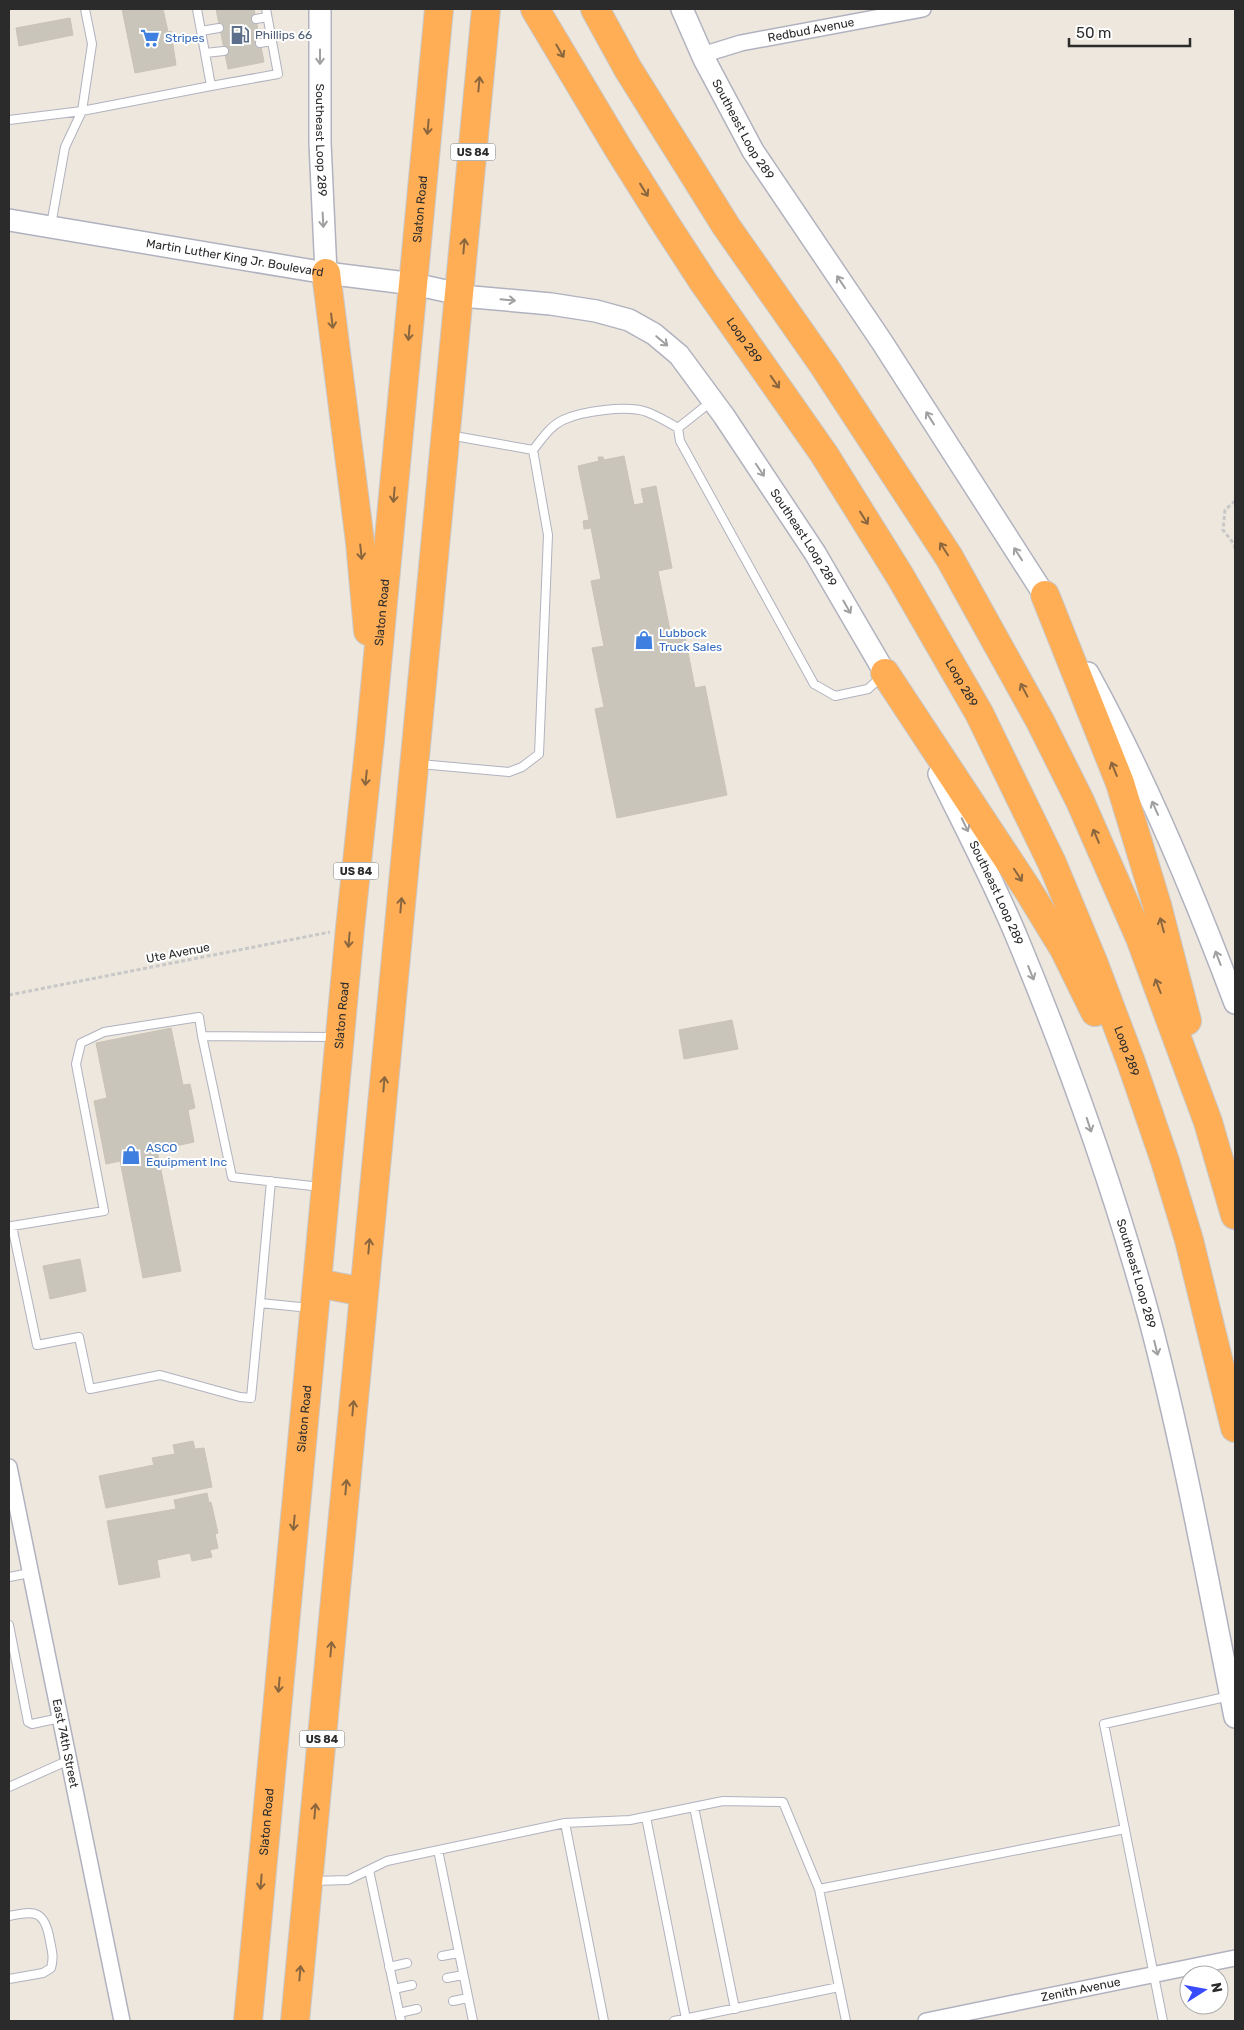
<svg xmlns="http://www.w3.org/2000/svg" width="1244" height="2030" font-family="Rubik,sans-serif">
	<rect width="100%" height="100%" fill="#ede7dd"/>
	<path fill="#c9c5bb" stroke="#c9c4b6" d="M122,9H163L168,32L171,31L176,65L135,73Z
		M216,9H254L264,62L228,69Z
		M70,18L73,35L19,46L16,28Z
		M624,456L634,505L644,503L641,489L656,486L672,568L658,571L671,635L684,632L695,688L705,686L727,795L617,818L595,709L604,707L592,648L604,646L591,581L601,579L591,528L584,529L583,521L589,520L578,466L599,461L598,457H603L604,460Z
		M732,1020L738,1049L684,1059L679,1030Z
		M171,1028L183,1085L190,1084L195,1108L188,1110L194,1142L157,1150L181,1271L143,1278L120,1161L106,1164L94,1101L107,1098L96,1043Z
		M80,1259L86,1291L50,1299L43,1266Z
		M193,1441L195,1449L204,1448L212,1487L106,1508L99,1476L154,1465L152,1458L175,1454L173,1445Z
		M207,1493L209,1503L211,1502L218,1533L215,1534L218,1548L210,1550L212,1557L192,1561L190,1553L157,1560L160,1577L119,1585L107,1521L176,1509L174,1500Z"/>
	<g fill="none" stroke-linecap="round" stroke-linejoin="round">
		<g stroke="#b1b2bf" stroke-width="10">
			<path id="lane" d="M256,19L267,17
				M201,31L219,28
				M260,43L271,41
				M205,53L224,51
				M211,86L278,74L266,9
				M9,120L82,111L211,86L197,9
				M51,225L65,147L82,111L92,44L85,9
				M712,401L678,428L680,441L814,684L835,696L868,689L882,676
				M449,435L533,450
				M420,764L509,772L522,767L539,754L548,535L533,450C542,439 550,426 563,420C582,411 627,405 647,412C657,416 668,422 678,428
				M202,1036L232,1177L321,1187
				M260,1303L271,1181
				M310,1308L260,1303L251,1398L240,1397L160,1375L90,1389L79,1337L37,1345L12,1226L104,1211L76,1064L81,1043L104,1032L199,1017L202,1036L335,1037
				M9,1577L30,1573
				M9,1625L28,1722L32,1724L60,1718
				M9,1787L69,1760
				M694,1807L735,2009
				M646,1817L686,2019
				M565,1823L604,2021
				M438,1850L473,2021
				M369,1870L401,2021
				M312,1881L348,1880L387,1861L565,1823L630,1820L723,1801L783,1802L819,1889
				M9,1916C36,1910 45,1911 50,1941C52,1951 54,1958 51,1968L43,1973L9,1979
				M442,1956L458,1953
				M389,1967L407,1963
				M447,1978L463,1975
				M394,1989L412,1985
				M453,2001L468,1998
				M399,2013L417,2009
				M674,2021L839,1987
				M846,2021L819,1889L1125,1829
				M1163,2021L1104,1724L1230,1696"/>
		</g>
		<g stroke="#b1b2bf" stroke-width="18">
			<g id="street">
				<path id="s1" d="M702,55L741,43L923,9"/>
				<path id="s2" d="M9,1467L122,2021"/>
				<path id="s3" d="M926,2021L1235,1958"/>
			</g>
		</g>
		<g stroke="#b1b2bf" stroke-width="24">
			<g id="secondary">
				<path id="s4" d="M320,9V143L326,273"/>
				<path id="s5" d="M682,9L704,59L753,151L882,342L1052,607"/>
				<path id="s6" d="M9,220L326,273L414,284L473,297L551,304L596,311L629,320L654,334L679,355L724,416L815,553L892,685"/>
				<path d="M1088,673C1146,779 1193,891 1235,1003"/>
				<path id="s7" d="M939,774C966,829 995,884 1018,940C1069,1063 1114,1189 1149,1317C1184,1449 1208,1583 1235,1717"/>
			</g>
		</g>
		<g stroke="#c8c8c8" stroke-width="30">
			<g id="highway">
				<path id="s8" d="M535,9L618,148L665,223L704,283L824,454L900,576L979,713L1052,863L1094,964L1131,1062L1165,1161L1189,1240L1235,1428"/>
				<path d="M595,9L628,69L726,226L824,366L949,557L1040,721L1080,801L1140,938L1208,1122L1235,1215"/>
				<path d="M326,273L360,542L368,631"/>
				<path d="M1045,595L1120,783L1157,905L1187,1021"/>
				<path d="M885,673L1028,890L1064,949L1095,1012"/>
				<path d="M317,1283L364,1292"/>
				<path id="s9" d="M248,2021L350,928L370,740L439,9"/>
				<path d="M295,2021L486,9"/>
			</g>
		</g>
		<path stroke="#c8c8c8" stroke-width="3" stroke-dasharray="4 2.5" stroke-linecap="butt" d="M1235,501L1225,510L1223,530L1234,544L1235,549
			M9,995L330,932"/>
		<use href="#lane" stroke="#fff" stroke-width="8"/>
		<use href="#street" stroke="#fff" stroke-width="15"/>
		<use href="#secondary" stroke="#fff" stroke-width="21"/>
		<use href="#highway" stroke="#ffae56" stroke-width="28"/>
	</g>
	<defs><path id="oneway-shaft" d="M-6 0H5M1.5-3L5.5 0L1.5 3" fill="none" stroke-width="1.6" stroke-linecap="round" stroke-linejoin="round" transform="scale(1.25)"/></defs>
	<g stroke="#8a663e">
		<use href="#oneway-shaft" transform="translate(560 51) rotate(60)"/>
		<use href="#oneway-shaft" transform="translate(479 84) rotate(-85)"/>
		<use href="#oneway-shaft" transform="translate(428 127) rotate(95)"/>
		<use href="#oneway-shaft" transform="translate(644 190) rotate(58)"/>
		<use href="#oneway-shaft" transform="translate(464 246) rotate(-85)"/>
		<use href="#oneway-shaft" transform="translate(332 321) rotate(83)"/>
		<use href="#oneway-shaft" transform="translate(409 333) rotate(95)"/>
		<use href="#oneway-shaft" transform="translate(775 382) rotate(55)"/>
		<use href="#oneway-shaft" transform="translate(394 495) rotate(95)"/>
		<use href="#oneway-shaft" transform="translate(864 518) rotate(58)"/>
		<use href="#oneway-shaft" transform="translate(944 549) rotate(-123)"/>
		<use href="#oneway-shaft" transform="translate(361 552) rotate(84)"/>
		<use href="#oneway-shaft" transform="translate(1024 690) rotate(-118)"/>
		<use href="#oneway-shaft" transform="translate(1114 769) rotate(-112)"/>
		<use href="#oneway-shaft" transform="translate(366 778) rotate(96)"/>
		<use href="#oneway-shaft" transform="translate(1096 836) rotate(-113)"/>
		<use href="#oneway-shaft" transform="translate(1018 875) rotate(57)"/>
		<use href="#oneway-shaft" transform="translate(401 905) rotate(-85)"/>
		<use href="#oneway-shaft" transform="translate(1162 925) rotate(-105)"/>
		<use href="#oneway-shaft" transform="translate(349 940) rotate(95)"/>
		<use href="#oneway-shaft" transform="translate(1158 986) rotate(-111)"/>
		<use href="#oneway-shaft" transform="translate(384 1084) rotate(-85)"/>
		<use href="#oneway-shaft" transform="translate(369 1246) rotate(-85)"/>
		<use href="#oneway-shaft" transform="translate(353 1408) rotate(-85)"/>
		<use href="#oneway-shaft" transform="translate(346 1487) rotate(-85)"/>
		<use href="#oneway-shaft" transform="translate(294 1523) rotate(95)"/>
		<use href="#oneway-shaft" transform="translate(331 1649) rotate(-85)"/>
		<use href="#oneway-shaft" transform="translate(279 1685) rotate(95)"/>
		<use href="#oneway-shaft" transform="translate(315 1811) rotate(-85)"/>
		<use href="#oneway-shaft" transform="translate(261 1882) rotate(95)"/>
		<use href="#oneway-shaft" transform="translate(300 1973) rotate(-85)"/>
	</g>
	<g stroke="#a0a0a0">
		<use href="#oneway-shaft" transform="translate(320 57) rotate(90)"/>
		<use href="#oneway-shaft" transform="translate(323 220) rotate(87)"/>
		<use href="#oneway-shaft" transform="translate(841 282) rotate(-124)"/>
		<use href="#oneway-shaft" transform="translate(508 300) rotate(5)"/>
		<use href="#oneway-shaft" transform="translate(662 341) rotate(40)"/>
		<use href="#oneway-shaft" transform="translate(930 418) rotate(-122)"/>
		<use href="#oneway-shaft" transform="translate(760 470) rotate(56)"/>
		<use href="#oneway-shaft" transform="translate(1018 554) rotate(-123)"/>
		<use href="#oneway-shaft" transform="translate(847 607) rotate(60)"/>
		<use href="#oneway-shaft" transform="translate(1155 808) rotate(-114)"/>
		<use href="#oneway-shaft" transform="translate(965 825) rotate(64)"/>
		<use href="#oneway-shaft" transform="translate(1218 958) rotate(-111)"/>
		<use href="#oneway-shaft" transform="translate(1031 973) rotate(68)"/>
		<use href="#oneway-shaft" transform="translate(1089 1125) rotate(72)"/>
		<use href="#oneway-shaft" transform="translate(1156 1348) rotate(76)"/>
	</g>
	<defs>
		<g id="fuel-bare" transform="scale(1.5)"><path d="M-5.5-6h7V0h2V4h1.3V-2.5L3-4.5l.8-.8L6-3V5H2.5V1h-1V6h-7ZM-4.2-4.7v3.2H.2V-4.7Z" fill="#5c6f8a" stroke="#fff" stroke-width="2.5" paint-order="stroke"/></g>
		<g id="supermarket-bare" transform="scale(1.5)"><path d="M-6-5.5h2.5l.6 2H6L4.5 2H-2.5L-4.4-4H-6ZM-1.5 3.2a1.3 1.3 0 1 0 .1 0ZM3 3.2a1.3 1.3 0 1 0 .1 0Z" fill="#3f7fe0" stroke="#fff" stroke-width="2.5" paint-order="stroke"/></g>
		<g id="shop-bare" transform="scale(1.5)"><path d="M-5-2.5h2.3a2.7 3.5 0 0 1 5.4 0H5L5.5 6h-11ZM-1.5-2.5h3a1.5 2.3 0 0 0-3 0Z" fill="#3f7fe0" stroke="#fff" stroke-width="2.5" paint-order="stroke"/></g>
	</defs>
	<g fill-rule="evenodd">
		<use href="#fuel-bare" x="240" y="35"/>
		<use href="#supermarket-bare" x="150" y="38"/>
		<use href="#shop-bare" x="644" y="640"/>
		<use href="#shop-bare" x="131" y="1155"/>
	</g>
	<g text-anchor="middle" dominant-baseline="central" stroke-width="4" stroke-linejoin="round" paint-order="stroke">
		<g fill="#fff" stroke="#6b6b6b" stroke-width="1">
			<rect x="450.5" y="143.5" width="45" height="17" rx="4"/>
			<rect x="333.5" y="862.5" width="45" height="17" rx="4"/>
			<rect x="299.5" y="1730.5" width="45" height="17" rx="4"/>
		</g>
		<g font-size="11" font-weight="bold" fill="#2b2b2b">
			<text x="473" y="152">US 84</text>
			<text x="356" y="871">US 84</text>
			<text x="322" y="1739">US 84</text>
		</g>
		<g font-size="12" fill="#2b2b2b" stroke="#fff">
			<text stroke="none"><textPath href="#s1" startOffset="112">Redbud Avenue</textPath></text>
			<text stroke="none"><textPath href="#s5" startOffset="135">Southeast Loop 289</textPath></text>
			<text stroke="none"><textPath href="#s4" startOffset="131">Southeast Loop 289</textPath></text>
			<text stroke="none"><textPath href="#s9" startOffset="1820">Slaton Road</textPath></text>
			<text stroke="none"><textPath href="#s6" startOffset="229">Martin Luther King Jr. Boulevard</textPath></text>
			<text stroke="none"><textPath href="#s8" startOffset="392">Loop 289</textPath></text>
			<text stroke="none"><textPath href="#s6" startOffset="911">Southeast Loop 289</textPath></text>
			<text stroke="none"><textPath href="#s9" startOffset="1415">Slaton Road</textPath></text>
			<text stroke="none"><textPath href="#s8" startOffset="798">Loop 289</textPath></text>
			<text stroke="none"><textPath href="#s7" startOffset="132">Southeast Loop 289</textPath></text>
			<text transform="translate(178 953) rotate(-11)">Ute Avenue</text>
			<text stroke="none"><textPath href="#s9" startOffset="1010">Slaton Road</textPath></text>
			<text stroke="none"><textPath href="#s8" startOffset="1202">Loop 289</textPath></text>
			<text stroke="none"><textPath href="#s7" startOffset="538">Southeast Loop 289</textPath></text>
			<text stroke="none"><textPath href="#s9" startOffset="605">Slaton Road</textPath></text>
			<text stroke="none"><textPath href="#s2" startOffset="282">East 74th Street</textPath></text>
			<text stroke="none"><textPath href="#s9" startOffset="200">Slaton Road</textPath></text>
			<text stroke="none"><textPath href="#s3" startOffset="158">Zenith Avenue</textPath></text>
		</g>
		<g font-size="12" fill="#4e5e75" stroke="#fff" text-anchor="start">
			<text x="255" y="35">Phillips 66</text>
		</g>
		<g font-size="12" fill="#366cbe" stroke="#fff" text-anchor="start">
			<text x="165" y="38">Stripes</text>
			<text x="659" y="633">Lubbock<tspan x="659" dy="14">Truck Sales</tspan></text>
			<text x="146" y="1148">ASCO<tspan x="146" dy="14">Equipment Inc</tspan></text>
		</g>
	</g>
	<rect width="1244" height="2030" fill="none" stroke="#2b2b2b" stroke-width="20"/>
	<g transform="translate(1204 1990) rotate(79)"><circle r="24" fill="#ffffff" stroke="#aaaaaa"/>
	<path d="M0-4L9 19L0 12L-9 19Z" fill="#384bff"/>
	<text y="-8" font-size="14" font-weight="bold" text-anchor="middle" fill="#2b2b2b">N</text>
	</g>
	<path d="M1069 38v8h121v-8" fill="none" stroke="#2b2b2b" stroke-width="2.5"/>
	<text x="1076" y="38" font-size="15" fill="#2b2b2b" stroke="#ffffff" stroke-width="4" paint-order="stroke">50 m</text>
</svg>
